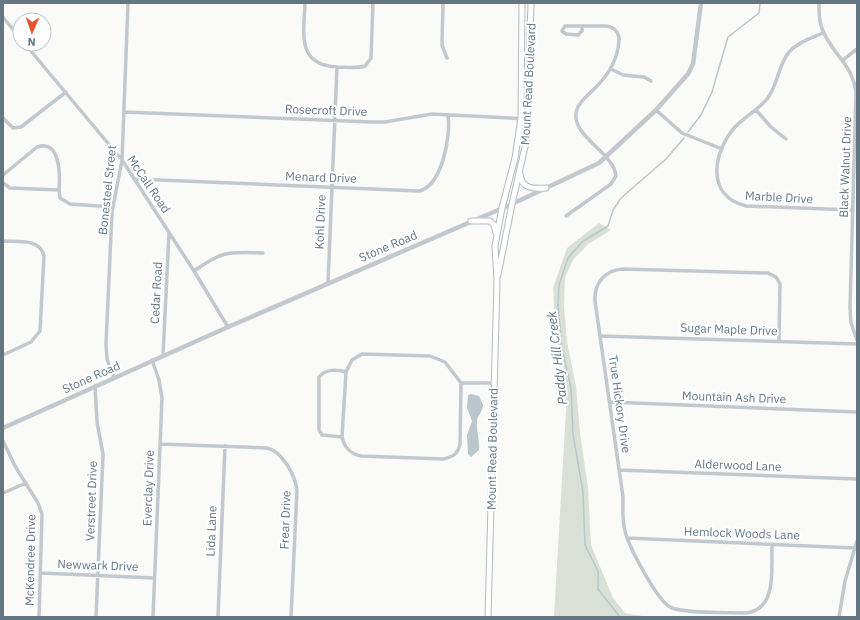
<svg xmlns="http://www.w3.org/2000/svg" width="860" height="620" font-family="'IBM Plex Sans',sans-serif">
	<rect width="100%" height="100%" fill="#fafaf8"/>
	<path fill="#dadfd7" d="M599,223L611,230L587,245L573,260L565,277L564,306L567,342L576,386L580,433L588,488L591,545L613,598L625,613L648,617H554L566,410L565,374L556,339L553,288L567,248Z"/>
	<path fill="#bbc7cb" d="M471,394L479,396L483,405C483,411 478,415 477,421C476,431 480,440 479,450L471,457L468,454L467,435L472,421L467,408L468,395Z"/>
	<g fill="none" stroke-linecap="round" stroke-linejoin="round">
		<path stroke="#bbc7cb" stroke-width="1.5" d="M688,132L701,115L712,92L728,37L759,13L760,3
			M620,617L598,589V571L585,545L583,492L573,434L571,388L562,349L558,305L559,285L568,258L582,242L608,226L613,210L621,198L666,159L684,138"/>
		<g stroke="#b3babf" stroke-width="7">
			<path id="secondary" d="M520,174C521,189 534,189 546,188
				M471,221H490L494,225L496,233
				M498,275L512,204L527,138L531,3
				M488,617L497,282L495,246L502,208L515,158L521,118L522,3"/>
		</g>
		<path stroke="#c3c8cc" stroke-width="3.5" d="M305,3C304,33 296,65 337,67C346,67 356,69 365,66L371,58L373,3
			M443,3L442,45L447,58
			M819,3C819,13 819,24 824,33C835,57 852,64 856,92L850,308L851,323L857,340
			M3,17L20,38
			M823,33C812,38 798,42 789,52C778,65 778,85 767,99C758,110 744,117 735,127C713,152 705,196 746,206L853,210
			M25,44L122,160L194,271L228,327
			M843,60L857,49
			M611,69L623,75L644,77L651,81
			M656,110L682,133L722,149
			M756,110L771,127L786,139
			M124,112L371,122H385L432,114L528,119
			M3,118L13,128L21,127L66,92
			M3,175L37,147C61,139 60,176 59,190L10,188L3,183
			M135,179L419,191C442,186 451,136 448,116
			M59,190L60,198L70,204L113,207
			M566,216L611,184L616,176C614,152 568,135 577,109C580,101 587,96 593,90C607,77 618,61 619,40C619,32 614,27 606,26H565L562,31L566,34L578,35L582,31V26
			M3,241C17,242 40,238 44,256L40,331L31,342L3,355
			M194,271C224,250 228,252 263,253
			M328,283L337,67
			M600,336L857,344
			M362,354L430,356L445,362L461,383L460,444C458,454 453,457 443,459L361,456C351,454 344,447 342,437L346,372L352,360Z
			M163,355L169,233
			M152,360L159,380L162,398L153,617
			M114,378L107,359L106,344L112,212L122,160L128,3
			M461,383H494
			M95,386L97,422L103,454L96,617
			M610,402L857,412
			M342,437L322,435L319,430V377C325,369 337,369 346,372
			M3,441L15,466L38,503L42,514L39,617
			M160,444L267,448C282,451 295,475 297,490L291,617
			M619,470L857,479
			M3,493L26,483
			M627,538L855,548
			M772,545C771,568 778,609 746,613C728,612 688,614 672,608C658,603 629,547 625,531C622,520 623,509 623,497L595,301C594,283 605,270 623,269L768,273L776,277L780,284L779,341
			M41,573L154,578
			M218,617L225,446
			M839,617L845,581L857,541"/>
		<path stroke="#c3c8cc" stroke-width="4.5" d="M3,428L228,327L512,204L599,163L656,110L688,74L693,64L701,3"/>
		<use href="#secondary" stroke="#fff" stroke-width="5"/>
	</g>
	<g text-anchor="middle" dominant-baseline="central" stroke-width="4" stroke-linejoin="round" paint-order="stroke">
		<g font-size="12" fill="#657683" stroke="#fff">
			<text transform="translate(528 84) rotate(-87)">Mount Read Boulevard</text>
			<text transform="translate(326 110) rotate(2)">Rosecroft Drive</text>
			<text transform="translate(845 167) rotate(-88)">Black Walnut Drive</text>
			<text transform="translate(321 177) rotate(2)">Menard Drive</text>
			<text transform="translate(149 184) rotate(56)">McCall Road</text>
			<text transform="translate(107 190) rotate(-84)">Bonesteel Street</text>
			<text transform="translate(779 197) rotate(3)">Marble Drive</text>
			<text transform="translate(320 222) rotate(-88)">Kohl Drive</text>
			<text transform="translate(388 246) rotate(-23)">Stone Road</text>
			<text transform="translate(156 293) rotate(-87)">Cedar Road</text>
			<text transform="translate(729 329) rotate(2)">Sugar Maple Drive</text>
			<text transform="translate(91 377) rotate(-24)">Stone Road</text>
			<text transform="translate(734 397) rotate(2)">Mountain Ash Drive</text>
			<text transform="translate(620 404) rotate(82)">True Hickory Drive</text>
			<text transform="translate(492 449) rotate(-89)">Mount Read Boulevard</text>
			<text transform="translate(738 465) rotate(2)">Alderwood Lane</text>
			<text transform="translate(148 488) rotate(-88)">Everclay Drive</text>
			<text transform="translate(91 501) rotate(-88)">Verstreet Drive</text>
			<text transform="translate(285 520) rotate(-88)">Frear Drive</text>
			<text transform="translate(211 531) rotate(-88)">Lida Lane</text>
			<text transform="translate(742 533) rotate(2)">Hemlock Woods Lane</text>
			<text transform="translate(30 560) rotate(-89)">McKendree Drive</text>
			<text transform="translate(98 565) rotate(2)">Newwark Drive</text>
		</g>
		<g font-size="13" font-style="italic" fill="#60757c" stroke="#fff">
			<text transform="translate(557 358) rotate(-97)">Paddy Hill Creek</text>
		</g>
	</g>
	<rect width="860" height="620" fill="none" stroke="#657683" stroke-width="8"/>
	<g transform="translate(32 32) rotate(182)"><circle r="19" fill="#ffffff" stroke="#c1c8cd"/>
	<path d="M0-3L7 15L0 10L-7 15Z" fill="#e4572e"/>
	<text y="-6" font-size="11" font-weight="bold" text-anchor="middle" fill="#657683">N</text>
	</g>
</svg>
